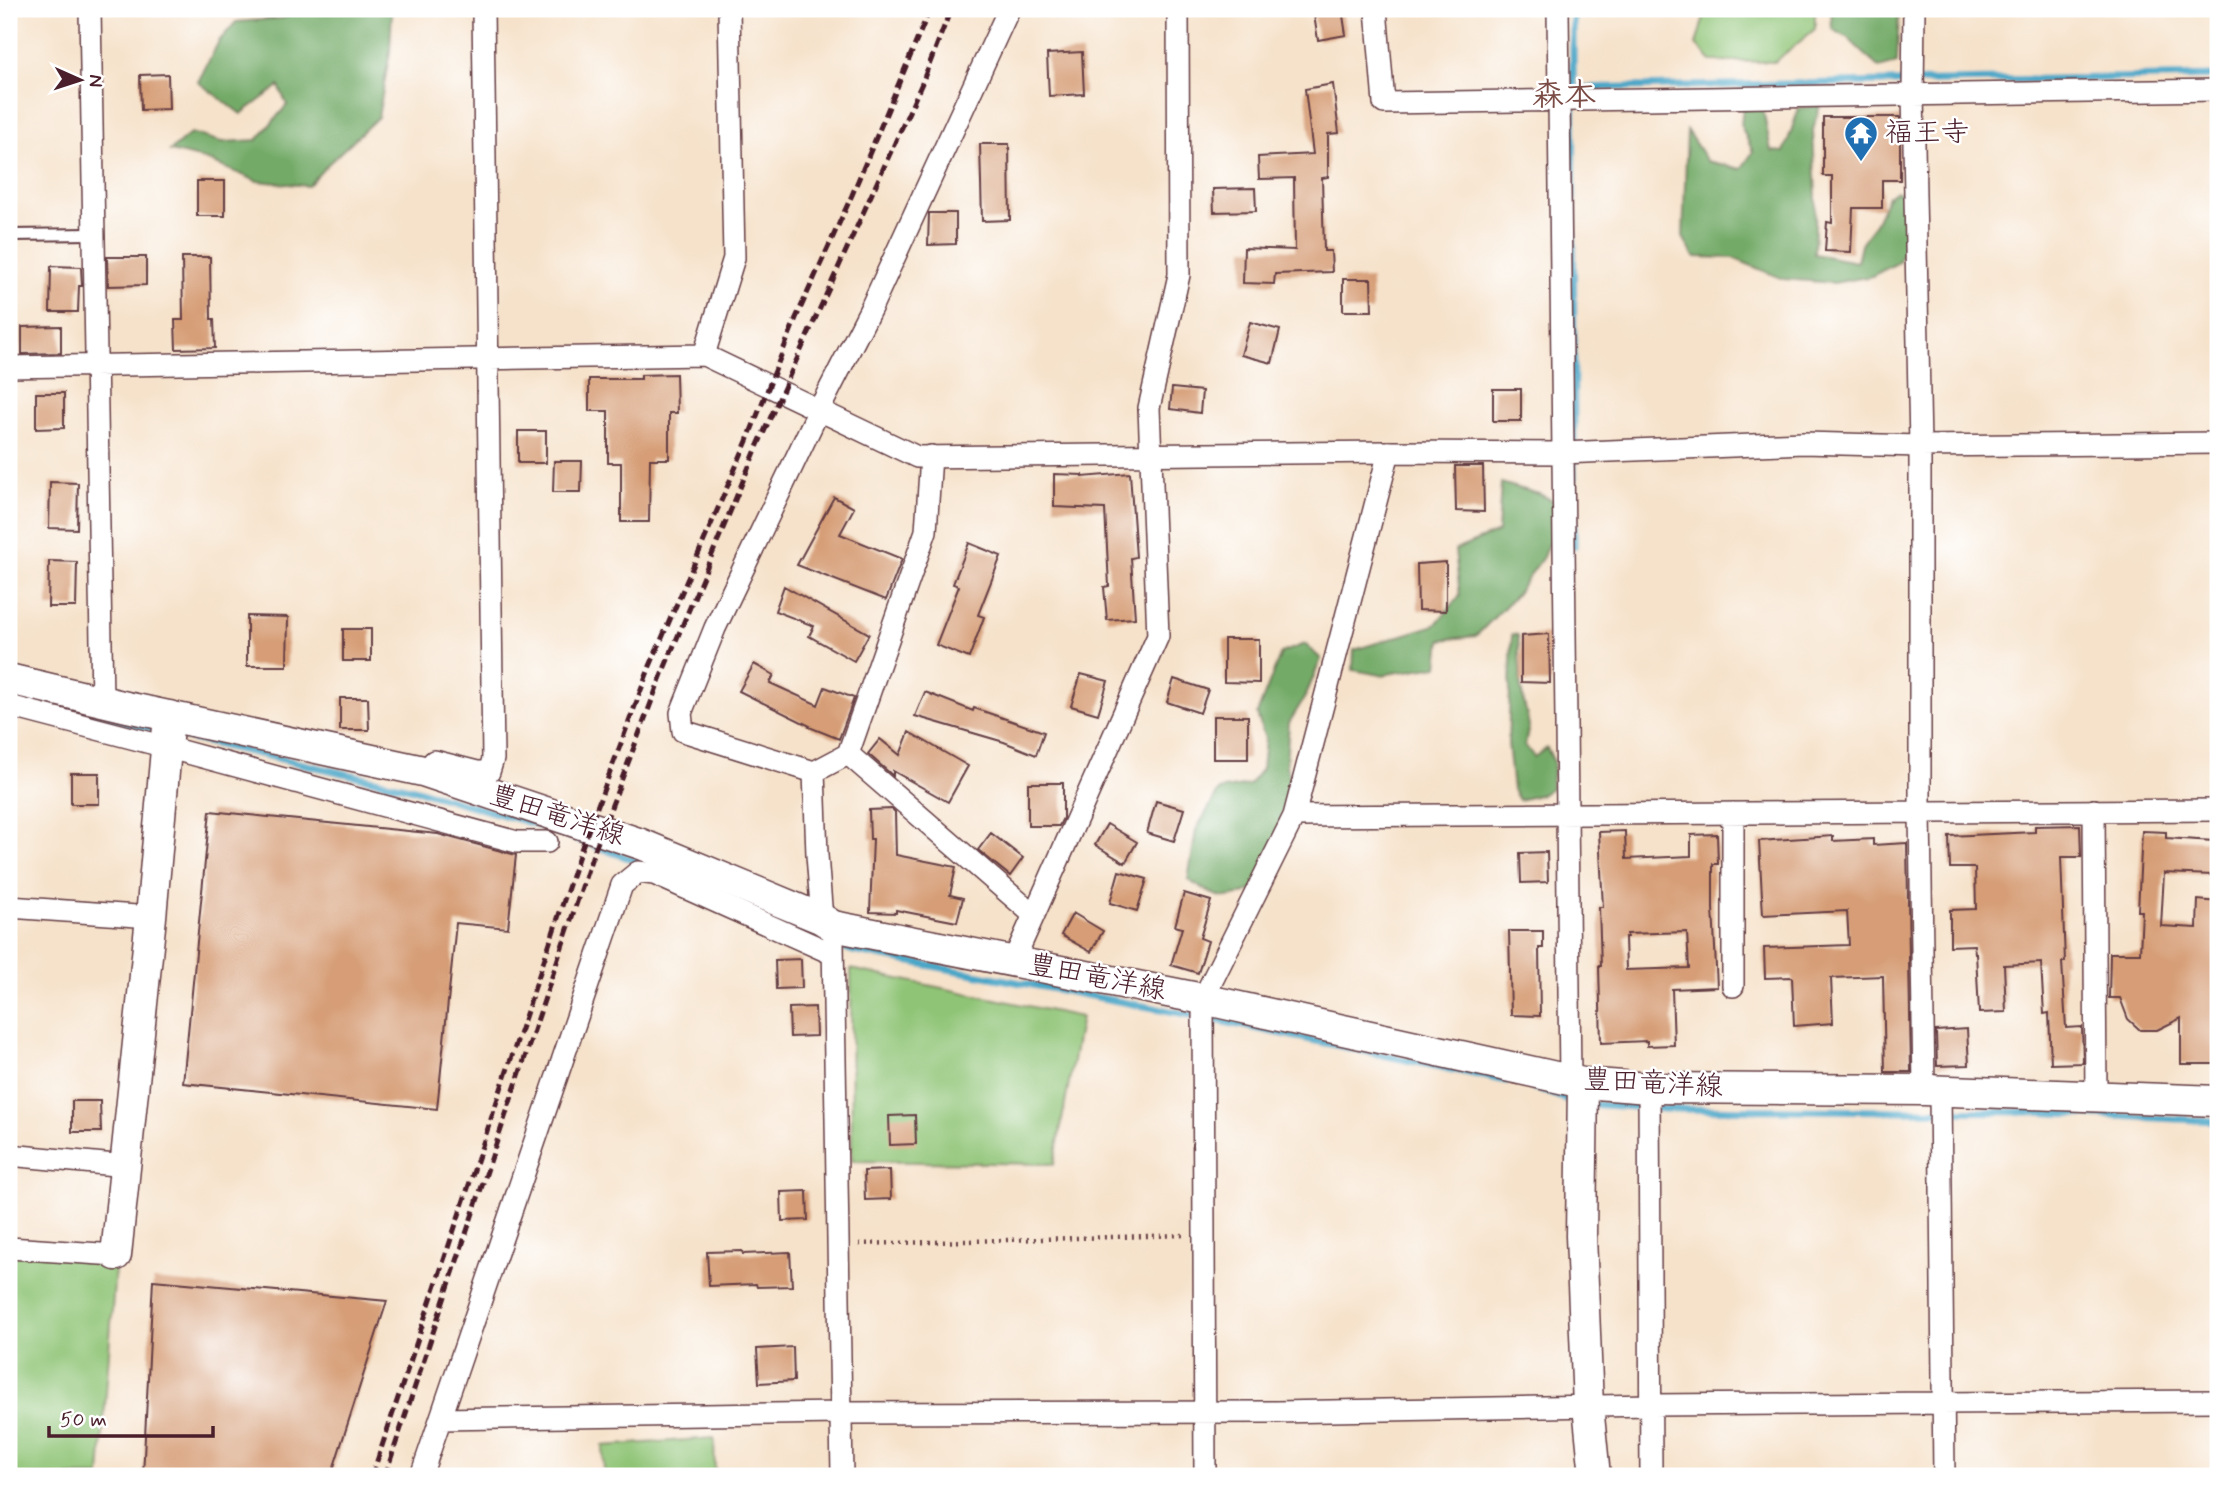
<svg xmlns="http://www.w3.org/2000/svg" width="2227" height="1485" font-family="Mynerve,'Klee One',sans-serif">
	<rect width="100%" height="100%" fill="#fff"/>
	<filter id="ink" filterUnits="userSpaceOnUse"><feTurbulence type="fractalNoise" baseFrequency=".0143" numOctaves="2"/><feDisplacementMap in="SourceGraphic" scale="14" xChannelSelector="R" yChannelSelector="G"/><feConvolveMatrix kernelMatrix="1 2 1 2 8 2 1 2 1" color-interpolation-filters="sRGB"/></filter>
	<filter id="wash" filterUnits="userSpaceOnUse"><feTurbulence type="fractalNoise" baseFrequency=".00686" numOctaves="4" result="noise"/><feDisplacementMap in="SourceGraphic" scale="28" xChannelSelector="R" yChannelSelector="G"/><feGaussianBlur stdDeviation="1.57" result="paint"/><feColorMatrix in="noise" values="0 0 0 0 0 0 0 0 0 0 0 0 0 0 0 0 0 1.4 0 .05"/><feComposite in="paint" operator="in"/></filter>
	<g filter="url(#wash)">
		<rect width="100%" height="100%" fill="#f6e2ca"/>
		<path fill="#8fc476" stroke="#6c7250" stroke-width="2" d="M1706,9H1815V29L1775,62L1711,61L1696,45Z
			M851,969L1081,1017L1054,1164L852,1161Z
			M9,1248L116,1255L100,1476H9Z
			M714,1438L715,1476H604L603,1446Z"/>
		<path fill="#73aa67" stroke="#5e6449" stroke-width="2" d="M300,9H392L390,52L378,117L327,165L308,186L257,181L204,159L170,151L191,133L222,142L257,140L287,105L279,86L241,114L198,82L219,41L236,22L284,18Z
			M1831,9H1899L1897,63L1879,68L1848,38L1832,29Z
			M1762,104L1771,151L1784,152L1799,108L1820,106L1813,130L1816,197L1814,254L1857,262L1861,244L1876,222L1888,196L1895,191L1903,193L1908,239L1899,262L1872,276L1834,283L1783,279L1733,258L1694,257L1683,237L1687,131L1707,161L1741,169L1753,152L1741,126L1743,105Z
			M1501,483L1539,494L1563,505L1543,557L1515,596L1476,636L1441,640L1438,666L1381,675L1353,670L1354,650L1435,625L1460,596L1455,550L1498,532Z
			M1512,634L1518,635L1521,689L1529,726L1525,745L1534,757L1547,748L1554,762L1551,788L1542,794L1519,800L1513,790L1508,743Z
			M1305,644L1321,659L1306,695L1289,723L1286,765L1290,780L1286,810L1258,888C1223,903 1220,899 1188,880L1196,830L1219,790L1249,785L1262,769L1265,739L1257,714L1281,653Z"/>
		<g fill="none" stroke-linecap="round" stroke-linejoin="round">
			<path stroke="#48a6c7" stroke-width="7" d="M1573,9L1574,546
				M1572,88L2218,76
				M32,701L160,731
				M175,735L414,789L537,825L645,864
				M837,945L853,951L1191,1015L1507,1081
				M1529,1086L1574,1102
				M1589,1104L1664,1109L2034,1112L2218,1121"/>
		</g>
		<g id="blocks">
			<path fill="#d69d76" fill-rule="evenodd" d="M1313,9H1342L1346,35L1318,40Z
				M1082,52L1084,94L1049,96L1047,54Z
				M168,74L169,109L141,110L140,75Z
				M1333,84L1339,133L1328,134V177L1322,178L1324,251H1331L1332,272L1275,274L1274,284L1243,283L1244,248L1295,250L1294,178L1259,179L1258,157L1313,154L1305,89Z
				M1823,117H1900V180H1882V208H1853L1851,252L1825,251L1827,222L1832,223V176H1823Z
				M980,144H1009L1010,220L982,221Z
				M197,181H225V216H197Z
				M1255,188L1256,211L1214,212L1213,189Z
				M929,213H956V244L928,245Z
				M107,257H146V285L108,286Z
				M182,257H210L211,319H214L215,348L176,349L175,320H183Z
				M51,266L81,267L82,286H79L78,312H50Z
				M1343,279H1371L1372,311H1343Z
				M1250,322L1280,330L1272,363L1241,355Z
				M61,326V353L22,354V327Z
				M676,374L677,413H669V459H650L649,522H621V463H608V411H589V379H641V375Z
				M1172,388L1202,391L1200,413L1170,409Z
				M1493,389H1521V421H1493Z
				M36,393H64V428L36,429Z
				M518,431H546V463H518Z
				M554,461H582L581,492H553Z
				M1455,466H1483L1484,512L1456,511Z
				M1130,473L1136,557L1131,558L1135,618L1107,620L1104,587L1109,586L1105,509L1054,507V474L1083,475V477Z
				M50,482L78,483L77,529L49,528Z
				M834,497L854,508L840,534L902,559L886,600L797,565Z
				M969,543L1001,556L978,615L984,617L969,658L936,645L959,586L953,584Z
				M49,561L77,562L76,607H48Z
				M1446,562V611L1418,610L1417,564Z
				M784,586L869,634L854,661L809,636L814,626L775,611Z
				M247,616L288,617L287,666H247Z
				M343,629H371V661H343Z
				M1549,634L1550,683L1521,682V636Z
				M1224,639H1259V683L1224,682Z
				M754,664L774,675L770,683L818,705L825,687L854,698L839,739L809,727L810,726L739,691Z
				M1081,674L1108,681L1098,714L1071,706Z
				M1174,679L1208,690L1200,713L1167,702Z
				M925,692L973,711L974,708L1044,732L1036,755L1004,742L915,716Z
				M340,698H368L369,730H340Z
				M1213,716H1248V759H1213Z
				M909,732L968,766L948,802L893,771V776L868,754L880,739L900,755Z
				M71,773H99V804H71Z
				M1028,783H1063V818L1059,826H1028Z
				M1156,801L1184,809L1174,841L1147,833Z
				M892,809L895,812L896,855L956,867L950,895L963,898L957,922L896,910V913L870,912L873,839H870L869,810Z
				M210,811L438,834L516,855L508,928L456,923L437,1109L183,1083Z
				M1107,824L1137,842L1125,863L1095,845Z
				M2080,825L2081,857H2061L2065,962H2062L2066,1028L2082,1027L2083,1063L2051,1064L2049,1013L2044,1014L2041,963L2004,965L2006,1012L1979,1013L1976,953H1975L1974,945L1950,946V910L1976,909L1975,868H1950L1949,836L2035,832V826Z
				M1625,831L1626,859L1691,856V835L1717,834L1718,864H1713V908L1717,987L1672,989L1674,1045L1647,1046V1041L1601,1043L1599,966H1601L1599,907H1603L1599,832ZM1687,932L1689,968L1626,970L1625,937H1627V934Z
				M2142,831L2166,832V838L2214,841L2213,875L2164,873L2161,926L2197,928L2198,900L2218,902V1016H2216L2215,1064H2181V1018L2157,1030H2140L2128,1019L2120,998H2109L2110,953H2140L2142,911H2138Z
				M991,833L1023,858L1010,876L978,850Z
				M1833,836V841L1873,839V845L1907,843L1911,1072H1885L1883,976L1831,978L1833,1023L1794,1026L1792,977L1765,978L1764,948L1849,945L1847,911L1763,915L1759,841Z
				M1547,852L1548,882L1521,883L1520,853Z
				M1119,871L1147,879L1137,911L1110,903Z
				M1184,893L1211,901L1200,938L1208,941L1198,973L1171,965L1182,928L1175,926Z
				M1073,913L1103,931L1091,952L1061,935Z
				M1509,931H1543V948H1539L1540,1016L1511,1015Z
				M801,959L802,988L776,989L775,960Z
				M815,1007L816,1036L790,1037L789,1008Z
				M1967,1029L1969,1065L1937,1066L1936,1031Z
				M72,1101H100L101,1132H72Z
				M915,1115L916,1144L890,1145L889,1116Z
				M890,1170L891,1199L865,1200L864,1171Z
				M807,1191L808,1220L782,1221L781,1192Z
				M742,1251L743,1254L790,1252L792,1286L757,1287L756,1284L709,1286L707,1252Z
				M153,1280L387,1301L331,1476H143Z
				M793,1347L794,1381L759,1383L757,1349Z"/>
		</g>
	</g>
	<g filter="url(#ink)">
		<use href="#blocks" fill-opacity="0" stroke="#643c43" stroke-width="2"/>
		<g fill="none" stroke-linecap="round" stroke-linejoin="round">
			<g stroke="#643c43" stroke-width="14">
				<path id="lane" d="M9,235L93,234"/>
			</g>
			<g stroke="#643c43" stroke-width="24">
				<path id="street" d="M90,9L102,700
					M1376,9L1384,103L2218,90
					M1558,9L1570,1080
					M1914,9L1913,94L1920,446V812L1924,1090
					M704,355L734,258L729,9
					M9,367L704,355L917,457L1389,452L1562,453L1803,443L1920,446L2218,443
					M9,706L166,747L517,842H547
					M848,754L1034,915
					M434,761L477,772H489L493,759L483,9
					M814,772L848,754L926,531L931,456
					M2094,810L2096,1097
					M1294,816L2218,810
					M9,907L151,917
					M822,919L817,855L814,772L683,731L681,713L715,628L819,410L871,308L1009,9
					M833,942L842,1476
					M1013,962L1158,636L1149,408L1179,275L1178,9
					M1733,986V813
					M1649,1088L1651,1476
					M1940,1091L1944,1476
					M9,1155L126,1166
					M9,1248L116,1255
					M441,1419L841,1413L1276,1412L1651,1405L2218,1401
					M421,1476L622,885L638,872L654,874L833,954
					M1205,1476L1203,999L1294,816L1389,452"/>
			</g>
			<g stroke="#643c43" stroke-width="33">
				<path id="secondary" d="M9,679L127,707L423,771L641,844L822,919L833,926L1203,999L1583,1083L1649,1088L1924,1090L2218,1101
					M1583,1083L1581,1236L1588,1406L1595,1476
					M116,1255L151,917L169,716"/>
			</g>
			<path stroke="#643c43" stroke-width="4.5" stroke-dasharray="2 5" stroke-linecap="butt" d="M859,1244L1186,1235"/>
			<use href="#lane" stroke="#fff" stroke-width="10"/>
			<use href="#street" stroke="#fff" stroke-width="21"/>
			<use href="#secondary" stroke="#fff" stroke-width="30"/>
			<path stroke="#4a1f2b" stroke-width="5" stroke-dasharray="10 5" stroke-linecap="butt" d="M372,1476L579,855L650,666L747,441L796,318L852,195L930,9
				M385,1476L592,857L662,674L758,445L922,83L951,9"/>
		</g>
	</g>
	<defs>
		<g id="temple-pin" transform="scale(1.75)"><path d="M0 17L-7.5 6A9.5 9.5 0 1 1 7.5 6Z" fill="#1f6fb2" stroke="#fff"/><path d="M0-6L5-2H3V0L6.5 2.5H4V6H1.5V3h-3V6H-4V2.5H-6.5L-3 0V-2H-5Z" fill="#fff"/></g>
	</defs>
	<g fill-rule="evenodd">
		<use href="#temple-pin" x="1861" y="133"/>
	</g>
	<g text-anchor="middle" dominant-baseline="central" stroke-width="5" stroke-linejoin="round" paint-order="stroke">
		<g font-size="28" fill="#4a1f2b" stroke="#fff" text-anchor="start">
			<text x="1885" y="133">福王寺</text>
		</g>
		<g font-size="28" fill="#4a1f2b" stroke="#fff">
			<text transform="translate(557 816) rotate(18)">豊田竜洋線</text>
			<text transform="translate(1097 978) rotate(11)">豊田竜洋線</text>
			<text transform="translate(1653 1084) rotate(3)">豊田竜洋線</text>
		</g>
		<g font-size="32" font-weight="bold" fill="#7b4b45" stroke="#fff">
			<text x="1564" y="96">森本</text>
		</g>
	</g>
	<rect width="2227" height="1485" fill="none" stroke="#fff" stroke-width="35"/>
	<g transform="translate(80 80) rotate(93)" stroke="#ffffff" stroke-width="5" paint-order="stroke">
	<path d="M0-5L12 26L0 18L-12 26Z" fill="#4a1f2b"/>
	<text y="-10" font-size="19" font-weight="bold" text-anchor="middle" fill="#4a1f2b">N</text>
	</g>
	<path d="M49 1426v10h164v-10" fill="none" stroke="#4a1f2b" stroke-width="3.5"/>
	<text x="60" y="1426" font-size="21" fill="#4a1f2b" stroke="#ffffff" stroke-width="5" paint-order="stroke">50 m</text>
</svg>
